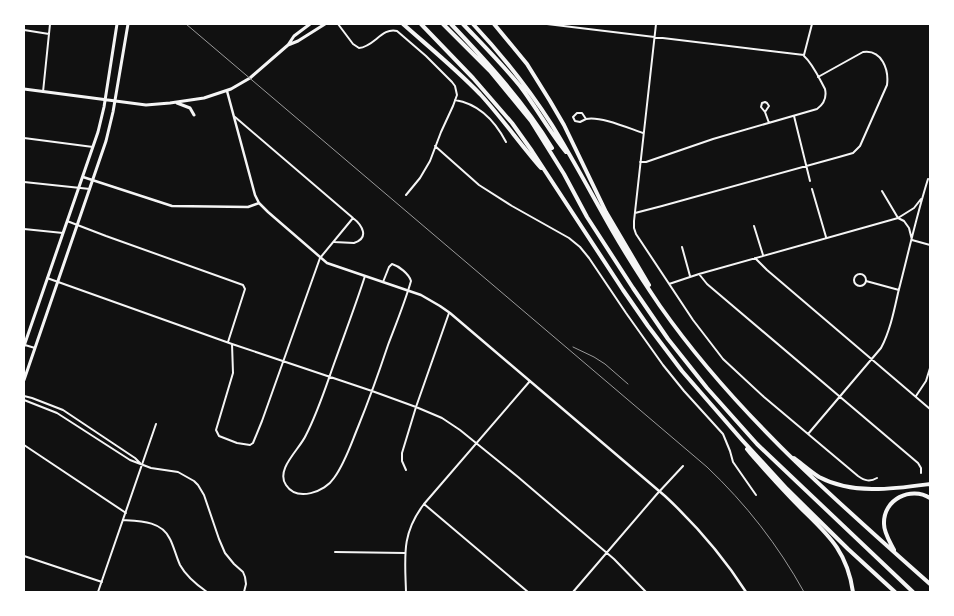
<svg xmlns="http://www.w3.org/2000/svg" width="954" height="616" font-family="Quicksand,sans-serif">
	<rect width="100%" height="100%" fill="#111"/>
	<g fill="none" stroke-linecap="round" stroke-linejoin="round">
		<path stroke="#f5f5f5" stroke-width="2" d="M338,24L353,44L359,48C374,47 382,27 397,31L426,56L452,82L455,86L457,95L453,106L441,132L430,161L420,178L406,195
			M547,24L804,55
			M656,24L634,221V228L636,234L693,320L723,359L764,397L858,476C865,481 870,482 877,478
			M24,30L49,34
			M804,55L812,24
			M43,92L50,24
			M455,100C480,104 495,121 506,142
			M765,102L767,103L769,106L765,112L761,107L762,103Z
			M765,112L769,123
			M577,113H582L586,119L580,122L575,121L573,117Z
			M794,116L810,181
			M235,117L353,218C362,225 370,238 354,243L334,242
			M586,119C601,116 628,128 643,133
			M24,138L93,147
			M435,146L479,185L512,206L569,238L580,247L589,258L626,313L663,365L684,391L723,434L730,451L733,462L756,495
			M640,162H646L713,139L817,109C824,104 827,98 825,89C819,78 813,64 804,56
			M24,182L90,189
			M812,189L826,237
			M882,191L898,218L904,221L909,228L912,240L930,245
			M635,213L662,206L839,157L853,153L860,146L887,85C889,70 882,49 863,52L818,77
			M67,221L106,236L243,285L245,289L228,342
			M754,226L763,255
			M24,229L63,233
			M682,247L690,276
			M755,258L767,270L930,409
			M854 280a6 6 0 1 1 12 0a6 6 0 1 1-12 0Z
			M699,274L707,284L918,463L921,468V473
			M365,276C356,304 345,333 335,361C326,386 318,412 306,435C300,449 275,469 286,485C297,502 325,492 334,478C345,463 351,444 358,427C369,400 379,372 388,345C396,324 405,302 411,281C409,274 399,266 392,264L389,267L383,282
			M47,278L232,344L372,391L416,407L442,418L460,430L518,477L614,559L646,592
			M866,281L899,290
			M669,284L699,274L898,218L914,208L921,199
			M232,344L233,373L216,430L219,436L237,443L250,445L253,443L262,421L320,258L353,218
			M25,345L35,348
			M24,396L32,398L63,410L135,458L140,463
			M916,396L926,381L930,368
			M24,400L57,413L130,460L151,468L178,472L194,481L198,485L204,495L219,539L225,553L234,564L243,572L245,577L246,584L244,592
			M808,434L881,348C890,331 894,311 898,293C908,255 916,217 928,179
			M24,445L126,513
			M406,470L402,461V453L416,407L449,313
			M424,504L528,592
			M123,520C140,521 162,521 170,539C174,547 176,556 180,565C186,576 197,585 207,592
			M335,552L405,553
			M24,556L102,582
			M98,592L156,424
			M406,592C405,557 401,534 424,504L530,381
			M573,592L657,494L683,466"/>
		<path stroke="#f5f5f5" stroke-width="2.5" d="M227,91L255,195L259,203L268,212L327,263L421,295L440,306L450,313L665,496C696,525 723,556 746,592
			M83,177L172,206L248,207L259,203"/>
		<path stroke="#f5f5f5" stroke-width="3" d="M288,45L298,41L325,24
			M24,89L146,105L170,103L204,98L231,89L250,78L288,45L294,36L310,24
			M177,103L190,108L194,115
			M24,346L98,132L104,107L117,24
			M24,380L106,141L113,112L128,24"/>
		<path stroke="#f5f5f5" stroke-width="4" d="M403,24C429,47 456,69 480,94C502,118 520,144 541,168
			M421,24L473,78L512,123L532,151L623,290L648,326L682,371L742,440L787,489L848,549L895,592
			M443,24L490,71L531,121L564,174L587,217L633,288L668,339L707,388L757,444L913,592
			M451,24C488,63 524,102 552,148
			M463,24C482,44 502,64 520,86C536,107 549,131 566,152
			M473,24C502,55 529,89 552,125C573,159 592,195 612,230C627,256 643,281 660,306C735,413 833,498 930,584
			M494,24L527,64L550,101L564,125L606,212L649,285
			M747,449L751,454C764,469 777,483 790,497C821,530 846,544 853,592
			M794,458C802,464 810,471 819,477C853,495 893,489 930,484
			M894,550C890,542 884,533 884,524C883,499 911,486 930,498"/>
		<path stroke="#9a9a9a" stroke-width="1" d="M186,24L707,467C746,504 778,545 804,592
			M573,347L594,357L605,364L628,384"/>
	</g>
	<rect width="954" height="616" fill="none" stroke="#ffffff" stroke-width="50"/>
</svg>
